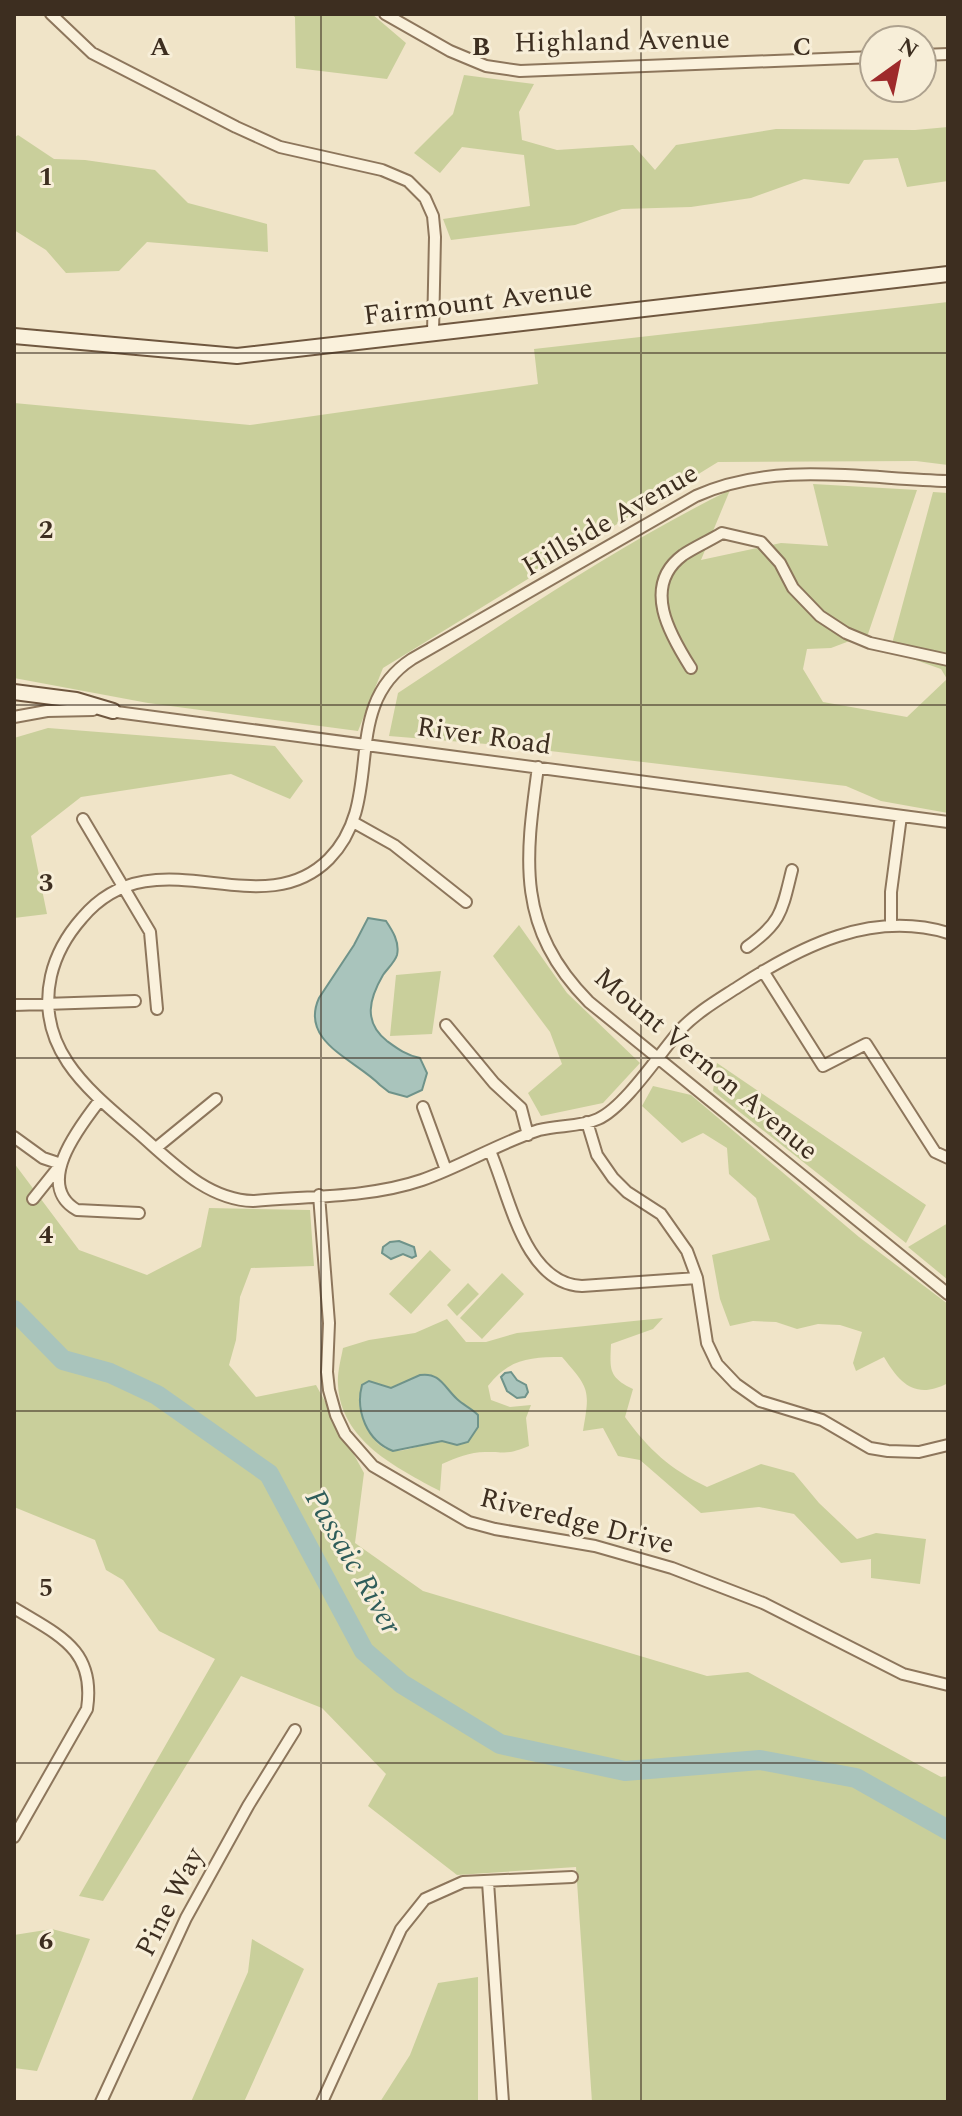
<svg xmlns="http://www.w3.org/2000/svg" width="962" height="2116" font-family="Spectral,serif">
	<rect width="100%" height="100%" fill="#f0e4c8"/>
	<path fill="#c9cf9b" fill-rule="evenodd" d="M291,14H372L406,43L387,79L296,68L295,17Z
		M464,75L534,84L519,112L522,140L557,150L633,145L655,170L676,145L776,129L915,130L948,127V181L907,187L898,158L864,160L849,184L804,179L751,198L691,207L622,209L575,225L451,240L443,219L530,206L524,155L462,147L440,173L414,153L453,114Z
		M18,135L54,159L85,160L155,170L188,203L267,224L268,252L147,242L119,271L66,273L46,250L14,230V138Z
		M948,302V465L916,461L718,462L383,668L358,731L148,703L14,678V403L250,425L538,384L534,349Z
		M813,484L917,490L868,634L831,648L807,649L803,669L823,702L907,717L947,679L941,669L890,651L933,492L948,493V813L881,801L846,786L499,745L389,736L398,693C506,622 614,547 730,490L701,560L781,543L828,546Z
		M48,728L275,746L303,781L290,799L231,774L81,797L31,836L47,914L14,918V738Z
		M519,925L567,993L640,1063L603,1103L541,1116L528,1093L562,1064L550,1032L493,956Z
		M441,971L432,1034L390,1036L396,975Z
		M717,1063L926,1205L906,1243L713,1091Z
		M653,1086L691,1095L859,1237L948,1304V1383C916,1400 900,1384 884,1357L856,1371L853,1363L862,1332L840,1325L818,1324L797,1329L776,1322L753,1321L730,1326L720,1299L712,1255L770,1240L756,1198L729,1174L727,1148L703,1133L682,1143L642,1106Z
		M14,1163L79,1250L147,1275L201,1247L209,1208L310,1210L314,1266L251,1268L240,1297L236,1340L229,1365L256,1397L316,1385L364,1473L355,1543L423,1591L707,1676L748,1672L941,1777L948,1776V2102H592L576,1867L457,1875L368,1806L386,1774L322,1708L241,1676L103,1901L79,1896L215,1659L159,1631L123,1580L106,1570L95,1540L14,1507Z
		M948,1223V1280L908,1247Z
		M430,1250L451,1270L411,1314L389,1294Z
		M502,1273L524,1294L482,1339L460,1318Z
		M468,1283L479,1294L457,1316L447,1305Z
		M663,1318L653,1329L611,1344C610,1369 608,1377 633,1389L625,1417C649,1450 670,1469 707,1487L761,1464L794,1473L819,1503L857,1539L876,1533L926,1539L920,1584L871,1578V1559L841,1563L794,1514L759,1507L701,1513L640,1460L618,1456L603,1428L583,1431C590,1390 590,1389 562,1357C529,1357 509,1359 488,1386L491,1400L510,1407L531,1405L526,1418L529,1446C506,1455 508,1452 485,1452C470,1452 456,1458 442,1464L440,1491C397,1468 341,1441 338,1385C337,1373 341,1359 343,1348L369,1340L415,1333L447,1319L466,1342H486L517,1333ZM428,1374L438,1378L458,1401L478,1415V1427L468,1442C458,1441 447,1440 437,1442C423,1444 408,1451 394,1451C372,1450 358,1415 359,1397L376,1383L391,1388Z
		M52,1929L90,1939L37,2071L14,2068V1935Z
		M252,1939L304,1969L244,2102H191L248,1972Z
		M478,1977V2102H380L410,2055L438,1983Z"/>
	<path fill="#a9c4bc" stroke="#6f938a" stroke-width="2" d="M368,918L386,921C392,930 400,942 397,955C395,962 387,969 383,975C369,999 363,1022 387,1041C398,1049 406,1055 420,1058L427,1073L422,1090L407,1097L389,1092L380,1085C356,1060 299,1042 319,998L354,945Z
		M399,1241L414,1247L416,1256L412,1258L403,1254L391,1259L382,1253L383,1247L390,1242Z
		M511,1372L517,1380L526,1385L528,1392L525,1397L517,1398L507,1391L501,1377L505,1373Z
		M420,1375C440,1372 444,1387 457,1399C463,1405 471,1408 478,1415V1427L468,1442L457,1445L442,1441L393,1451C367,1441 355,1411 362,1385L369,1381L391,1388Z"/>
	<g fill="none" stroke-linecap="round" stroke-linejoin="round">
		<path stroke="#a9c4bc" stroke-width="20" d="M14,1310L63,1360L110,1373L157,1395L269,1474L364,1651L402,1684L500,1744L625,1771L760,1760L856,1778L948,1830"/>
		<g stroke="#8d765c" stroke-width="14">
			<path id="street" d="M51,14L92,53L236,127L280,147L382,170L408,181L425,198L433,216L435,237L433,333
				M385,14L450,51L486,66L520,71L874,57
				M922,55L948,54
				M948,481C864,479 776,460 696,496L412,659C337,708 388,799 329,859C259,929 155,831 82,918C67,935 56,954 51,976C35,1048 88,1090 136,1131C171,1161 206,1200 253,1201C308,1196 369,1198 422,1180C462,1166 499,1143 539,1130C558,1125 581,1127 598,1119C625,1107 660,1053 680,1030C697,1012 718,1000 738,987C801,946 872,910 948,933
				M691,668C670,635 641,586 683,555C695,547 709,541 722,533L761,542L780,563L793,588L820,616L846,633L870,643L948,660
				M109,711L948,822
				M14,717L47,711L93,710
				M538,767C525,861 516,928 589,1002L948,1294
				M83,819L150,932L157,1009
				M353,822L394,845L466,902
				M891,925V892L901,816
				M747,947C782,922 782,910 792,870
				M763,971L823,1066L866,1044L935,1152L948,1158
				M14,1005L135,1001
				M446,1025L494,1083L521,1108L528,1135
				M100,1100C80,1126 33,1185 77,1210L139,1213
				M423,1107L446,1170
				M587,1122L597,1155L613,1178L627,1192L661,1214L687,1251L697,1278L707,1343L717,1364L736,1384L760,1401L822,1420L870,1448L888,1451L919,1452L948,1445
				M14,1137L43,1158L61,1164L33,1199
				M156,1148L216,1099
				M490,1151C509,1194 524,1284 582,1286L697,1278
				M319,1195L329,1323L327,1372L329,1390L336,1415L345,1434L373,1466L469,1522L495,1529L595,1546L672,1568L763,1603L903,1674L948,1685
				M14,1608C58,1635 96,1649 87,1709L14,1837
				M488,1882L503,2102
				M101,2102L186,1918L248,1806L295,1730
				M322,2102L401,1929L425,1899L463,1882L572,1877"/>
		</g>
		<g stroke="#6f573f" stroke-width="18">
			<path id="secondary" d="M14,336L237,356L948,274
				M14,692L76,700L113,711"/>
		</g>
		<use href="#street" stroke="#faf1dc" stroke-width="10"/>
		<use href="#secondary" stroke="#faf1dc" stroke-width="14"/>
	</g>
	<path fill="none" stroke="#3d2e20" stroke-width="2" stroke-opacity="0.55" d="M321,14V2102M641,14V2102M14,353H948M14,705H948M14,1058H948M14,1411H948M14,1763H948"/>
	<g text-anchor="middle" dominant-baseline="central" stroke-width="6" stroke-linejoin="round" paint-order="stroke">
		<g font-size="28" fill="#3d2e20" stroke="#f7eed8">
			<text transform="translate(622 41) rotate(-1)">Highland Avenue</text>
			<text transform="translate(478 302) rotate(-7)">Fairmount Avenue</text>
			<text transform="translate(610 520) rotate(-30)">Hillside Avenue</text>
			<text transform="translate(484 736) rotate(8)">River Road</text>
			<text transform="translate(706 1064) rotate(40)">Mount Vernon Avenue</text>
			<text transform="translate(577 1521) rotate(14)">Riveredge Drive</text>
			<text transform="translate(170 1902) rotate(-63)">Pine Way</text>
		</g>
		<g font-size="30" font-style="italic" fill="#2f5d5a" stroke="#f7eed8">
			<text transform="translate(353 1562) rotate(60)">Passaic River</text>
		</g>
	</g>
	<g font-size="26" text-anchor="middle" font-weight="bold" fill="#3d2e20" stroke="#f7eed8" stroke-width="6" stroke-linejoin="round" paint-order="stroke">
		<text x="160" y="55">A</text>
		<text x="481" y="55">B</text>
		<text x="802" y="55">C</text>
		<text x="46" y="185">1</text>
		<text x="46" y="538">2</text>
		<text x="46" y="891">3</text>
		<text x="46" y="1243">4</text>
		<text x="46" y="1596">5</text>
		<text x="46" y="1949">6</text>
	</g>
	<rect width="962" height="2116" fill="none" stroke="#3d2e20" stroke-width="32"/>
	<g transform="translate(898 64) rotate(33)"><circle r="38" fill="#f7eed8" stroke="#ada18e" stroke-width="2"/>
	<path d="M0-6L14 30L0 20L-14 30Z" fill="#9e2a2b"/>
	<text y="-12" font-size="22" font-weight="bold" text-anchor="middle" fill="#3d2e20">N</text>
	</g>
</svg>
